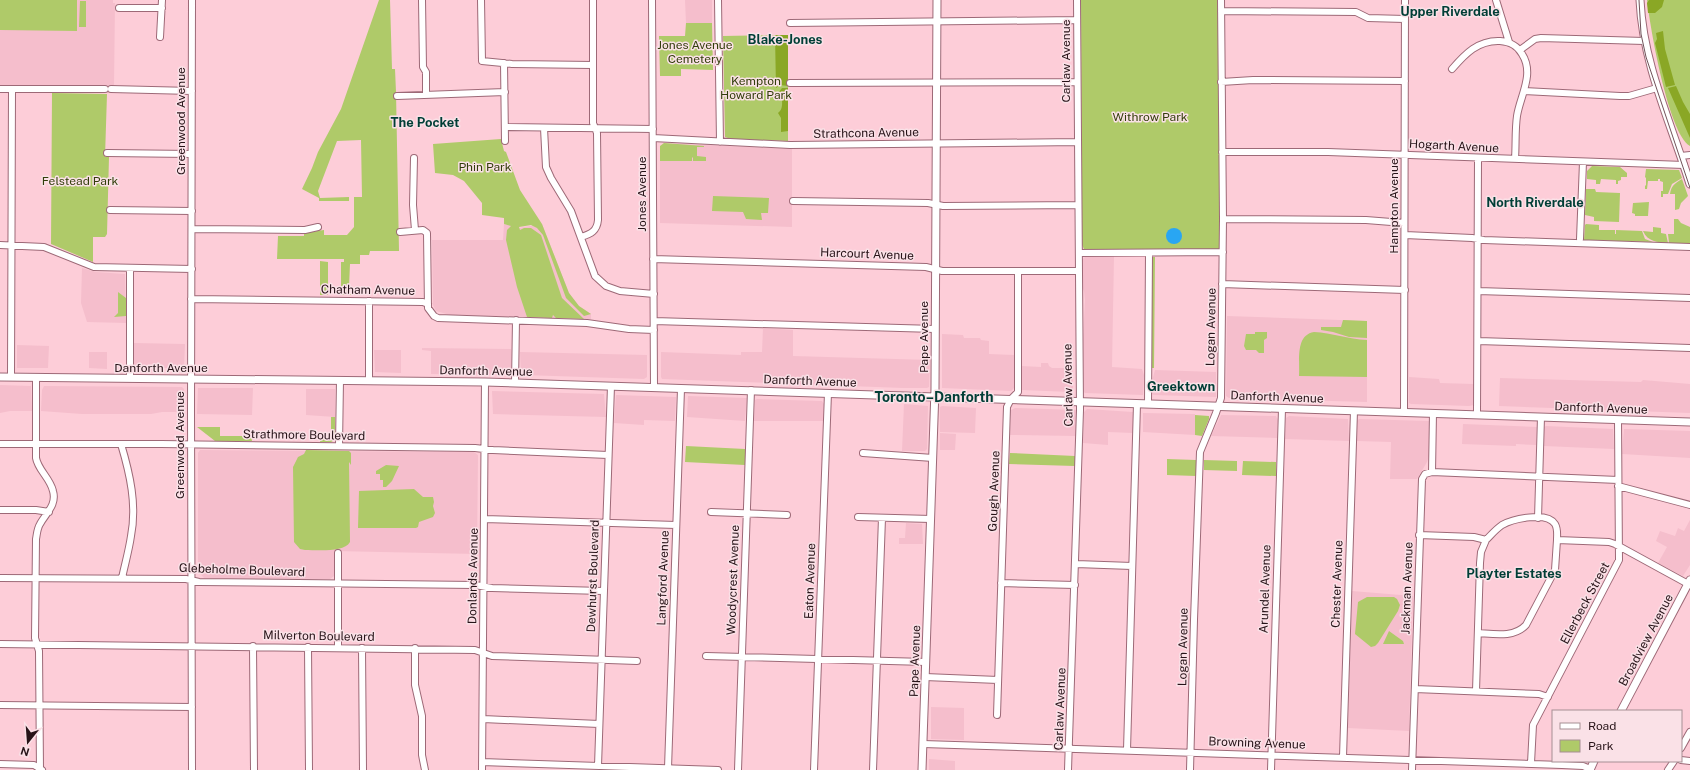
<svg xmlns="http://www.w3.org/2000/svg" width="1690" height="770" font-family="'Public Sans',sans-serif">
	<rect width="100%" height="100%" fill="#fdcdd8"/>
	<path fill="#f5becc" d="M0,0H113V3H115L114,85H0Z
		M685,0H712V23H686Z
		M664,143L792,149V227L660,223V148Z
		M504,224L519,228L542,224L569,293L579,306L591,314V319L450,315L436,311L433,305L432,240H503Z
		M1086,256H1114L1112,367L1142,369L1144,375L1143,395L1085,393L1084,392L1083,338L1085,300L1084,291L1082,287V260Z
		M82,268L96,272L125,274L126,323L87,322L81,303Z
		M1227,316L1367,321V402L1229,398L1226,396Z
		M763,328L793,330V356L930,360L929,387L927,388H903L662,379L661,377V352L741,355V352H762Z
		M942,334L963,335L964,338H980L981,340L989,341V354L1014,355V388L1011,391L942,388Z
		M134,343L185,344L184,368H134Z
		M17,345L49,346L48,368H17Z
		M422,348L511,349V372L508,375L431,374V351L422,350Z
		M374,350H401V373L375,372Z
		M89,352H107V369L89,368Z
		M520,352L647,355V377L644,379L524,375L521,374Z
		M1041,363H1048L1049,366L1052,368H1073V390L1071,392L1022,390L1021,366L1041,367Z
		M1155,370L1216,372V397L1154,395L1152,394V381Z
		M1409,377L1439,379L1440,383L1474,384V405L1469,406L1411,404L1409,403Z
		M1500,378L1641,382L1643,380L1690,384V413L1499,406Z
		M0,385L31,386L32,411H10L0,413Z
		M44,386L182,387L184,389V412H162L151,414H82L41,411L42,390Z
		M198,388H253L252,415L197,414Z
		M306,389H335V417L306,415Z
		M492,391L604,394L606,417L493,414Z
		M616,395L676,397L675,421L644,420V425L614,423Z
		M688,396L747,398L745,421L687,417Z
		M757,399L822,401L824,404L823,421H754L755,400Z
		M904,404L928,406L927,449L925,451H902Z
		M942,406L976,408L975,433L940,432V407Z
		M1015,408L1076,410V436L1010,435L1011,410Z
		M1087,409L1133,412V433L1108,432V445L1083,443L1084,412Z
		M1143,413L1195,414V435L1143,432Z
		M1221,415L1276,416L1278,420L1277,438L1211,436Z
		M1289,416L1348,419L1349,441L1285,439L1286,418Z
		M1359,419L1429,421V456L1427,462L1417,479H1390L1391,442L1357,441V421Z
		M1463,424L1537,427L1536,445L1516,444V446L1462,444Z
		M1546,426L1613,429L1614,449L1544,446V427Z
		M1624,429L1690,431V458L1622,454Z
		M940,433L956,434L955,450H940Z
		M200,450L474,452L478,455L477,554L334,551V576L330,579L204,578L198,571V453Z
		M1690,520V565L1683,576L1658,563L1667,547L1656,541L1660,531L1675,536L1678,528L1684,531Z
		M906,523L922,524L923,544H899V538H905Z
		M1352,591L1413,596L1409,731L1348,728Z
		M931,707L964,708V740L931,739Z
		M929,759L955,761V770H929Z"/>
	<path fill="#afca69" d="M0,0H77V31L0,30Z
		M379,0H390L392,69H395L396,92L399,251H370L369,255H360V264H350L349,287L357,288V295H338L337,289H341V262H344V259H277L278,236H304V233L324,230V235H347L354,227V197H362L361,140L337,141L318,191L320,198L349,197V201H319V198L302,189L312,168L318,152L341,109Z
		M1081,0H1218L1221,229L1219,249L1089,251L1084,249L1082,245Z
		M1647,0H1690V146C1668,133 1650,26 1647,0Z
		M80,1H86V27H79Z
		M686,23H712L713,70L681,69V76H660L659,36H685Z
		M788,35V141L731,139L725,137L723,36Z
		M52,93L107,94L105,157H109L107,234L105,237H93V262L51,244Z
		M501,139L504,151L506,152L520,190L542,224L569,293L579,306L591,314L584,316L566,298L543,235L537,228L531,225L519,227L520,230L524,228H531L541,235L562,298L584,319L556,318L553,315L552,318L527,317L517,287L506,240L507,230L511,226L504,224V218L482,215V203L464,181L453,175L435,173L433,144Z
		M664,143L704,146V147H697V156L706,157V161H693V157L692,158V161H660V146Z
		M1592,166L1620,167L1627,173V177H1621V180L1618,181V184H1616V180L1601,179L1600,184H1596V180L1587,179V171Z
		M1646,169L1679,170L1682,178L1672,184L1668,194H1663V197H1661V191H1663V182L1660,181V179H1658V181H1648L1647,189H1645V186L1646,185V178L1645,177Z
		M1682,179L1688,196L1681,203L1679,209L1675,210V194H1670C1671,186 1675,183 1682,179Z
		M1586,189H1595L1596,192L1620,193L1619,222L1594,221V217L1585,215Z
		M713,196L769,198L768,213H761L762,220L746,219L743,212L712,211Z
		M1649,202L1648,216H1635V214L1632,213L1633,203Z
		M1674,219H1678L1681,223L1690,227V244L1669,243L1668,234H1674Z
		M1586,224L1599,225V230H1615V234H1616V230L1642,231L1645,239L1653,242L1584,240L1585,225Z
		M1653,227L1661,228V233L1666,234L1668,243C1657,242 1648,242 1643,231L1653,232Z
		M1152,257H1155L1154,368H1151Z
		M320,261L328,262V295H320Z
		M118,292L126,298V316L114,317L118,313Z
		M1343,320L1367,321V338L1349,337L1333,332L1321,330V327H1341Z
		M1255,332H1267V338L1264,340V353H1259L1256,350H1246L1244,346L1246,334H1255Z
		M1314,332C1332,333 1348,339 1367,340V377L1299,376C1300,361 1295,335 1314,332Z
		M1195,415L1209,416V419L1202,436L1195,435Z
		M331,417H335V440L331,442H320L321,437L331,435Z
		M197,427H220V436H251L252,441H215Z
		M686,446L745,449V465L685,462Z
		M306,450L349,451L351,453V465L349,462L350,542C344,553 316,550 305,550L300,549L294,542L293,467L298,457L304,454Z
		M1010,453L1075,456V466L1009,464Z
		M1167,459L1196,460V476L1167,475Z
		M1204,460L1237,461V471L1204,470Z
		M1243,461L1276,462V476L1242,475Z
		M386,465L399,466L392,481L386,487H383V480H380V474H376V471Z
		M414,489L423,497H433L434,502L433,506L435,513L433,517L419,522L418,527L416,528H358L359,491Z
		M1367,597H1394L1397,599L1400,605L1398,611L1378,643L1375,646L1371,647L1355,634L1358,602Z
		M1389,631L1403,641L1404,644H1383Z"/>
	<path fill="#8aa725" d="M1649,0H1664L1662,7L1655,13H1648L1647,3Z
		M1663,31L1665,49L1675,85L1666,87L1655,43L1657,39L1656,33Z
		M775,35H788V86L780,85L776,88Z
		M1676,86L1683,102L1690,114V138L1668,88Z
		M782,88H788V131L781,132V118L778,113C784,109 782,99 781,92H779Z"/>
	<path fill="#29a6f3" d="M1166 236a8 8 0 1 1 16 0a8 8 0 1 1-16 0Z"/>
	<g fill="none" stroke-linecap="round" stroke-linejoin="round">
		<g stroke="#9d6977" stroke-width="8">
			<path id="minor" d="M422,0L423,67L426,72V95
				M481,0L482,61L512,64L593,65
				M652,0L654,388
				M718,0L720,142
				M1496,0L1509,42
				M119,8H162
				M1221,11L1356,12L1368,18L1405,19
				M790,23L1077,20
				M160,37L162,0
				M1520,50L1535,39L1541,38L1644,41
				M504,63L505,141
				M1452,69C1465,54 1478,40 1500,41C1510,42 1517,45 1522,54C1535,74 1520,96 1517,116C1515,130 1516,145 1515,159
				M1221,82L1253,80L1405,81
				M790,83L1077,82
				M0,89H105
				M111,89L192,91
				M1524,91L1620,96H1629L1657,88
				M397,96L505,92
				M505,127L653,129
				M544,128L546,167L551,178L571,211L595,276L606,286L620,291L654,294
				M653,138L790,145L1078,142
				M1222,152H1328L1684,165
				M107,153L191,154
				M1681,156L1690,155
				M414,158L413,205L415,230
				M793,201L928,203L943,206L1078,205
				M110,210L192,211
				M1223,219L1366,220L1404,223
				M192,229L305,230L318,227
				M400,232L423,230L427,233L428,308L434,316L438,318L587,323L629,329L654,330
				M1405,235L1472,238L1484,240L1690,247
				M581,237C591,234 597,231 598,220L597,133L593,123V0
				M1580,239L1583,162
				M0,245L44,247L94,267L192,269
				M1079,253L1223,252
				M653,259L926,267L942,271H1078
				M1222,284L1405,290
				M1478,291L1690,298
				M191,299L423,302L428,304
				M654,321L935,329
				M1478,341L1690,348
				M11,377L12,89
				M36,378V458C38,470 50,478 53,491C57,505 46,513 40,524C37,529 37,534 36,539L35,638L39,651L40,770
				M130,378V268
				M369,381V301
				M515,383L516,320
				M1148,404L1149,253
				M1404,412L1405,0
				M1477,414L1478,158
				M0,444H161L475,448L493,450L608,455
				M121,444C130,474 137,505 131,536C129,550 125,564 122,578
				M339,446L340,380
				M863,453L933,458
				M1432,472L1433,413
				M1618,486L1690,505
				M0,510H36L49,512
				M711,512L787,515
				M858,517L931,519
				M1538,518L1541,417
				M484,519L676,525
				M1419,535L1474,537L1486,540C1491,535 1496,529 1502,525C1513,519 1547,511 1555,524C1558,529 1557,534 1557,540L1609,542L1615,544L1690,585
				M1076,564L1132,566
				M0,578L186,579L199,582L475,585L492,588L603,591
				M1001,583L1075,585
				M1478,633C1494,634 1514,638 1526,625L1555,570L1557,540
				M0,644L475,650L492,656L637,661
				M253,646L254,770
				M308,647L309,770
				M338,647V553
				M362,648L363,770
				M415,648V685L422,716V755L425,770
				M706,656L926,662
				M925,677L998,680
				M1415,689L1539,694L1548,697
				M1476,691L1480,563L1481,552L1486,540
				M0,705L192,707
				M997,715L1007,407L1011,399L1018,392V271
				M483,719L599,724
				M923,744L1562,765L1583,766L1590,769
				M1681,748L1690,732
				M1127,750L1137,404
				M1343,757L1354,411
				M1681,760L1690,761
				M482,762L718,770
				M1531,763L1533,725L1619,560L1618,420
				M0,764L34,765L42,770
				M598,766L611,386
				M668,768L681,389
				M192,770L191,412L192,0
				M482,770L485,382
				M738,770L751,390
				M814,770L828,393
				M873,770L882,518
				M1068,770L1080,410L1077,0
				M1190,770L1194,620L1200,452L1216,413L1221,398L1223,219L1221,0
				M1271,770L1282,409
				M1412,770L1422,479L1425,474L1432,472L1618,480
				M1668,770L1674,761"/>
		</g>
		<g stroke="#9d6977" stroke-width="9">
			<path id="major" d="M1640,0C1643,65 1671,123 1690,184
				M0,377L485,382L1690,422
				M1621,711L1690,580
				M922,770L935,389L937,0
				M1590,770L1594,761"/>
		</g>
		<use href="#minor" stroke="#fff" stroke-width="6"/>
		<use href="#major" stroke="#fff" stroke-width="7"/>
		<path stroke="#705259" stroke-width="1" d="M1639,0L1641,34L1646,57L1690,188"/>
	</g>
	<g text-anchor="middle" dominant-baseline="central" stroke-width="3" stroke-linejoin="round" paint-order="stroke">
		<g font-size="12" fill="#323e0b" stroke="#fae1e7">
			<text x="695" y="45">Jones Avenue<tspan x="695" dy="14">Cemetery</tspan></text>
			<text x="756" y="81">Kempton<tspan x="756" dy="14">Howard Park</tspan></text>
			<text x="1150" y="117">Withrow Park</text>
			<text x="485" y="167">Phin Park</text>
			<text x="80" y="181">Felstead Park</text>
		</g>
		<g font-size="12" fill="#271318" stroke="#fae1e7">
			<text transform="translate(1066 61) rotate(-90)">Carlaw Avenue</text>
			<text transform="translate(181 121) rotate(-90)">Greenwood Avenue</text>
			<text transform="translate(866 133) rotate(-1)">Strathcona Avenue</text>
			<text transform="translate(1454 146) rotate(3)">Hogarth Avenue</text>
			<text transform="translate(642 194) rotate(-90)">Jones Avenue</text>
			<text transform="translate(1394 206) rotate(-90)">Hampton Avenue</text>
			<text transform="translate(867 254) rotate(2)">Harcourt Avenue</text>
			<text transform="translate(368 290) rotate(1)">Chatham Avenue</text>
			<text transform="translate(1211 327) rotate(-89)">Logan Avenue</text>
			<text transform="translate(924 337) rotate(-90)">Pape Avenue</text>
			<text x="161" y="368">Danforth Avenue</text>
			<text transform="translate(486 371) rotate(1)">Danforth Avenue</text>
			<text transform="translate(810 381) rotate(2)">Danforth Avenue</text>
			<text transform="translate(1068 385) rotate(-91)">Carlaw Avenue</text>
			<text transform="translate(1277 397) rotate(2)">Danforth Avenue</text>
			<text transform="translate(1601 408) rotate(2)">Danforth Avenue</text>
			<text transform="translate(304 435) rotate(1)">Strathmore Boulevard</text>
			<text transform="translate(180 445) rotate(-90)">Greenwood Avenue</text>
			<text transform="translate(994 491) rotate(-88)">Gough Avenue</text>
			<text transform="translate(242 570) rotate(2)">Glebeholme Boulevard</text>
			<text transform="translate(473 576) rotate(-89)">Donlands Avenue</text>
			<text transform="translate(593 576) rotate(-88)">Dewhurst Boulevard</text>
			<text transform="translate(663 578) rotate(-88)">Langford Avenue</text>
			<text transform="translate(733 580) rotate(-88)">Woodycrest Avenue</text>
			<text transform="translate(810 581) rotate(-88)">Eaton Avenue</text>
			<text transform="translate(1337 584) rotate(-88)">Chester Avenue</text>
			<text transform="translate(1407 588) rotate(-88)">Jackman Avenue</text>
			<text transform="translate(1265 589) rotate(-88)">Arundel Avenue</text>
			<text transform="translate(1585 603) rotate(-62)">Ellerbeck Street</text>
			<text transform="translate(319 636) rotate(1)">Milverton Boulevard</text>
			<text transform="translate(1646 640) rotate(-62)">Broadview Avenue</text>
			<text transform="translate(1183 647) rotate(-89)">Logan Avenue</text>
			<text transform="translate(915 661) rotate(-88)">Pape Avenue</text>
			<text transform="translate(1060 709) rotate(-88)">Carlaw Avenue</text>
			<text transform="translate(1257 743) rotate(2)">Browning Avenue</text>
		</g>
		<g font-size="13" font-weight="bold" fill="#003e36" stroke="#fae1e7">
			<text x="1450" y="11">Upper Riverdale</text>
			<text x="785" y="39">Blake-Jones</text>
			<text x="425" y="122">The Pocket</text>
			<text x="1535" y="202">North Riverdale</text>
			<text x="1181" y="386">Greektown</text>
			<text x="1514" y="573">Playter Estates</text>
		</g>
		<g font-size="14" font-weight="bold" fill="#003e36" stroke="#fae1e7">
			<text x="934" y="397">Toronto–Danforth</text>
		</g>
	</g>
	<rect x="1552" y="710" width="130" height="52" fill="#fae1e7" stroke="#a68f94"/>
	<rect x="1560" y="723" width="20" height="6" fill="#ffffff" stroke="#a68f94"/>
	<text x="1588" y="730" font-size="12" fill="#271318">Road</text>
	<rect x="1560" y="740" width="20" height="12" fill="#afca69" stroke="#a68f94"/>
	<text x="1588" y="750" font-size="12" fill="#271318">Park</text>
	<g transform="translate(28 742) rotate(197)" stroke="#fae1e7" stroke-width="3" paint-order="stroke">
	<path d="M0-3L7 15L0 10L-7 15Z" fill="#271318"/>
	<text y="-6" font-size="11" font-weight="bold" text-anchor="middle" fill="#271318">N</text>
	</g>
</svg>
